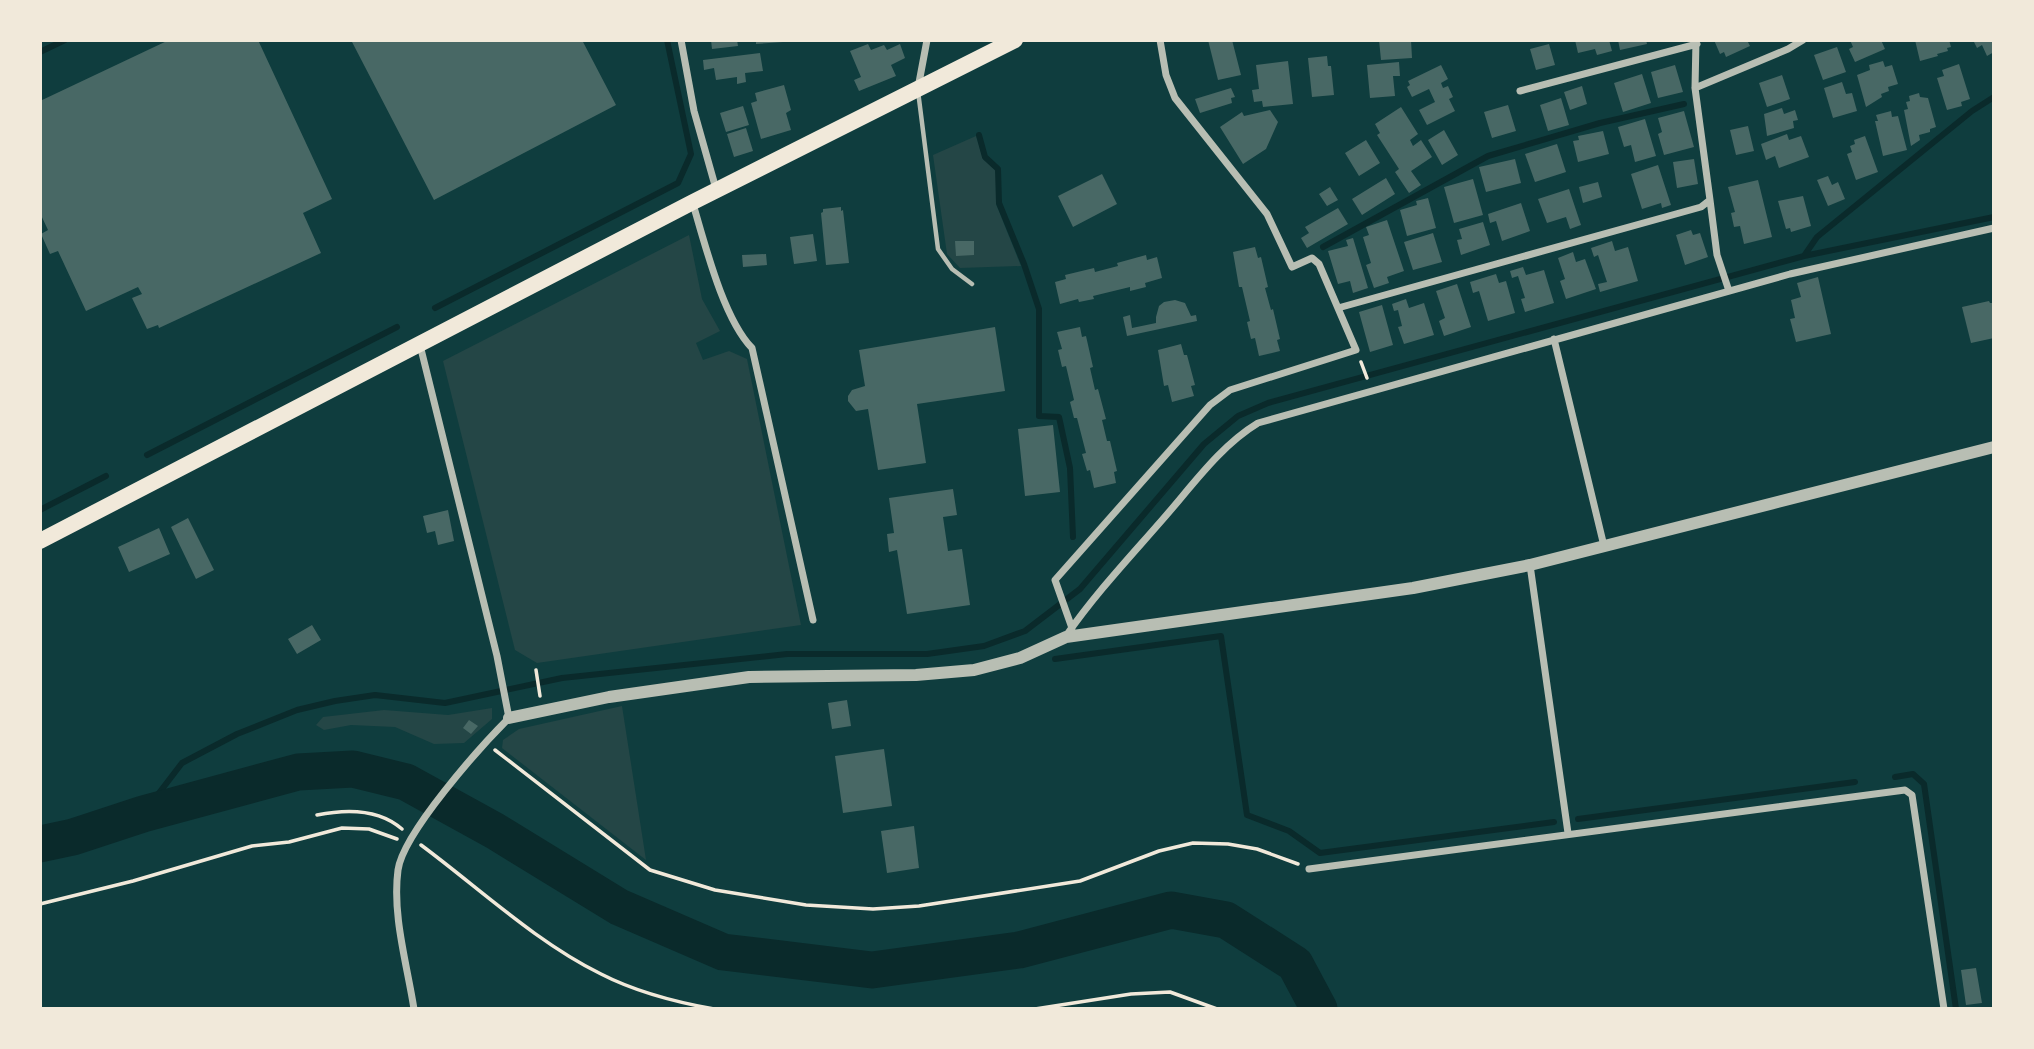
<svg xmlns="http://www.w3.org/2000/svg" width="2034" height="1049" font-family="'Fira Sans Condensed',sans-serif">
	<rect width="100%" height="100%" fill="#0f3d3e"/>
	<path fill="#244646" d="M976,136L983,159L996,170V204L1021,266L960,268L947,254L933,155Z
		M689,235L702,299L720,331L696,343L703,360L729,351L747,359L801,625L537,663L515,650L443,361Z
		M622,706L646,860L502,748L503,740L519,729Z
		M492,708V719L464,743L434,744L395,727L351,725L324,730L316,725L323,717L384,710L448,715Z"/>
	<g fill="none" stroke-linecap="round" stroke-linejoin="round">
		<path stroke="#0a2a2b" stroke-width="6" d="M40,52L65,40
			M979,135L985,157L998,169L999,203L1024,264L1039,309V416L1059,417L1070,468L1073,537
			M1323,247L1488,156L1600,123L1684,104
			M1804,256L1817,237L1972,111L1994,97
			M435,308L678,183L691,154L667,40
			M147,455L397,327
			M40,510L106,476
			M1055,659L1221,636L1247,815L1289,831L1320,853L1554,822
			M1895,777L1913,774L1924,784L1956,1009
			M143,814L182,763L237,734L297,710L335,701L375,695L445,703L562,678L787,654H927L984,646L1025,631L1080,589L1204,444L1238,416L1268,403L1804,256L1994,217
			M1578,819L1855,782"/>
		<path stroke="#0a2a2b" stroke-width="37" d="M40,844L73,837L143,814L298,772L353,769L406,782L495,831L619,907L723,952L872,970L1019,950L1171,910L1226,920L1295,964L1319,1009"/>
	</g>
	<path fill="#486865" d="M169,40H258L332,199L303,213L321,253L159,328L158,325L147,329L132,298L142,294L138,287L86,311L58,251L50,254L41,234L48,230L40,213V101Z
		M351,40H582L616,105L434,200Z
		M711,40H737L738,46L712,49Z
		M756,40H783V42L756,44Z
		M1208,40H1232L1241,75L1218,80Z
		M1379,40H1411L1412,58L1381,60Z
		M1575,40H1609L1612,51L1597,55L1595,49L1578,53Z
		M1618,40H1646L1647,44L1620,50Z
		M1714,40H1747L1750,46L1726,57L1724,52L1720,54Z
		M1850,40H1876L1877,42L1881,40L1885,49L1855,62L1849,49L1853,47Z
		M1915,40H1949L1951,47L1947,48L1948,51L1937,54L1938,56L1920,61Z
		M1973,40H1994V52L1987,56L1982,45L1977,48Z
		M868,44L871,50L884,45L887,50L900,44L905,58L891,65L896,76L859,91L854,80L861,77L850,51Z
		M1549,44L1555,65L1536,70L1530,49Z
		M1837,47L1846,72L1823,80L1814,55Z
		M760,53L763,71L745,73L746,82L737,84V77L716,80L714,68L704,70L703,60Z
		M1327,56L1328,66H1331L1334,95L1312,97L1308,58Z
		M1288,61L1293,104L1263,107L1262,101L1254,102L1252,90L1259,89L1256,65Z
		M1883,61L1885,67L1892,65L1898,84L1888,87L1889,91L1881,94L1882,97L1866,107L1857,75L1870,70L1869,65Z
		M1399,62L1400,76H1393L1395,96L1370,98L1367,65Z
		M1959,64L1970,99L1961,102L1962,106L1947,110L1937,78L1944,76L1942,70Z
		M1441,65L1448,79L1441,83L1443,88L1448,86L1453,97L1449,99L1455,111L1427,125L1419,110L1435,102L1429,89L1412,97L1407,87L1410,85L1408,81Z
		M1675,65L1683,92L1658,98L1651,72Z
		M1642,74L1651,103L1623,112L1614,83Z
		M1782,75L1790,99L1767,107L1759,83Z
		M1842,82L1846,94L1852,93L1857,111L1833,118L1824,88Z
		M784,85L791,110L786,113L791,130L761,139L751,103L757,101L755,93Z
		M1582,86L1587,104L1570,110L1564,92Z
		M1231,88L1235,97L1231,98L1232,103L1200,113L1195,99Z
		M1919,93L1920,97L1928,98L1936,127L1930,129V132L1919,135L1920,140L1911,146L1904,110L1908,109L1906,102L1910,101L1909,96Z
		M1561,98L1569,125L1548,131L1540,105Z
		M1508,105L1516,131L1492,138L1484,112Z
		M743,106L749,125L726,132L720,113Z
		M1401,107L1418,134L1410,140L1413,146L1421,140L1432,157L1411,171L1421,185L1409,193L1395,172L1399,169L1377,135L1380,133L1375,124Z
		M1782,108L1784,114L1795,110L1798,120L1793,121L1794,128L1767,136L1764,114Z
		M1270,110L1278,122L1266,149L1243,164L1220,127L1242,112L1244,116Z
		M1684,111L1694,147L1664,155L1658,134L1662,132L1658,118Z
		M1891,111L1892,117L1898,116L1907,150L1883,156L1875,121H1878L1876,115Z
		M1645,119L1656,156L1635,162L1631,145L1624,147L1618,127Z
		M1748,126L1754,151L1736,155L1730,130Z
		M746,128L753,151L734,157L727,134Z
		M1444,130L1458,155L1442,165L1428,140Z
		M1603,131L1609,154L1578,162L1573,141L1579,140L1578,136Z
		M1787,134L1789,140L1801,136L1809,157L1779,168L1775,156L1766,160L1761,144Z
		M1865,136L1878,172L1856,180L1847,154L1852,152L1850,146L1855,144L1854,140Z
		M1366,140L1380,163L1359,176L1345,153Z
		M1557,144L1566,172L1535,182L1525,154Z
		M1515,159L1521,183L1486,192L1479,167Z
		M1694,159L1698,184L1677,188L1673,162Z
		M1658,165L1671,205L1662,208L1661,203L1642,209L1631,174Z
		M1102,174L1117,204L1073,227L1058,196Z
		M1828,176L1832,185L1838,182L1845,199L1828,206L1817,180Z
		M1386,178L1395,194L1362,215L1352,199Z
		M1473,179L1483,215L1454,223L1444,187Z
		M1758,180L1772,237L1744,244L1740,226L1734,227L1731,213L1735,212L1728,187Z
		M1598,182L1602,197L1583,203L1579,187Z
		M1330,187L1338,200L1327,206L1319,194Z
		M1569,189L1581,225L1570,229L1566,217L1547,223L1538,199Z
		M1803,196L1811,226L1791,232L1790,228L1786,229L1778,201Z
		M1428,198L1436,228L1407,236L1400,210L1417,205L1416,201Z
		M1521,203L1530,231L1502,241L1496,221L1490,223L1488,214Z
		M841,207V211L843,210L849,263L826,265L821,213L823,212V209Z
		M1338,208L1348,224L1307,248L1301,238L1309,233L1305,227Z
		M1387,220L1404,271L1387,277L1389,283L1374,288L1366,265L1371,263L1363,237L1369,235L1366,227Z
		M1483,222L1490,245L1461,255L1457,240L1462,239L1459,229Z
		M1691,230L1693,235L1700,233L1708,257L1685,265L1676,235Z
		M1433,233L1442,262L1413,270L1404,242Z
		M813,234L817,261L794,264L790,237Z
		M1353,238L1368,288L1353,293L1350,281L1338,284L1328,251L1348,246L1346,240Z
		M955,241H974V255L956,256Z
		M1612,241L1615,251L1628,247L1638,281L1600,292L1598,284L1607,282L1598,255L1594,257L1591,248Z
		M1255,247L1258,258L1261,257L1268,287L1265,288L1271,310L1273,309L1280,339L1277,340L1280,351L1259,356L1255,338L1251,339L1247,322L1250,321L1242,287H1239L1233,252Z
		M1573,252L1576,262L1585,259L1596,289L1566,299L1560,281L1565,279L1558,258Z
		M766,254L767,265L743,267L742,255Z
		M1146,255L1147,260L1157,257L1162,278L1145,283L1146,287L1130,291V287L1093,296L1094,299L1079,302L1078,299L1060,304L1055,282L1066,279L1065,275L1094,268L1095,272L1118,266L1117,263Z
		M1523,267L1526,275L1544,270L1554,303L1525,312L1521,299L1525,298L1518,276L1512,278L1510,271Z
		M1496,274L1499,283L1506,281L1515,313L1488,321L1479,291L1473,293L1470,282Z
		M1818,277L1831,334L1796,342L1790,319L1795,318L1791,300L1801,297L1797,283Z
		M1457,284L1471,327L1444,336L1439,321L1445,318L1436,291Z
		M1406,299L1409,308L1424,303L1434,335L1404,344L1398,327L1402,326L1398,310L1394,311L1392,304Z
		M1175,300L1185,303L1191,316L1196,315L1197,321L1127,336L1123,317L1130,315L1132,328L1156,323V317L1159,306L1164,302Z
		M1989,301L1990,303H1994V338L1971,343L1962,307Z
		M1382,305L1393,345L1370,352L1359,312Z
		M995,327L1005,391L917,404L926,463L878,470L868,409L856,411L848,401V396L852,390L865,386L859,350Z
		M1080,327L1082,337L1086,336L1093,367L1090,368L1095,390L1098,389L1106,419L1102,420L1107,441H1110L1117,471L1114,472L1116,483L1094,488L1090,470L1087,471L1082,454L1086,453L1077,418H1074L1070,402L1074,400L1066,366L1062,367L1058,350L1062,349L1057,332Z
		M1181,344L1184,355H1187L1195,385L1191,386L1194,396L1172,402L1168,385L1164,386L1158,350Z
		M1053,425L1060,492L1025,496L1018,429Z
		M953,489L957,515L943,517L948,551L962,549L970,605L907,614L897,550L889,552L887,534L894,533L889,498Z
		M448,510L454,541L438,545L435,531L427,533L423,516Z
		M188,518L214,570L196,579L171,527Z
		M159,528L170,554L129,572L118,547Z
		M312,625L321,640L297,654L288,639Z
		M847,700L851,726L832,729L828,703Z
		M469,720L478,726L471,734L463,728Z
		M884,749L892,806L843,813L835,756Z
		M914,826L919,868L887,873L881,831Z
		M1976,968L1982,1003L1966,1005L1961,970Z"/>
	<g fill="none" stroke-linecap="round" stroke-linejoin="round">
		<path stroke="#f1e9da" stroke-width="3.5" d="M1361,362L1367,378
			M536,670L540,696
			M495,750L650,870L715,890L806,905L873,909L919,906L1080,881L1159,851L1193,843L1228,844L1257,849L1298,864
			M317,815C346,809 378,808 402,829
			M421,845C479,888 536,942 601,974C636,992 675,1002 714,1009
			M40,904L133,881L252,846L289,842L342,828L369,829L397,839
			M1035,1009L1131,994L1170,992L1217,1009"/>
		<path stroke="#b8beb3" stroke-width="4.5" d="M918,91L938,249L952,269L972,284"/>
		<path stroke="#b8beb3" stroke-width="7" d="M681,40L694,111L716,189
			M918,88L927,40
			M1695,88L1788,49L1803,40
			M1520,91L1697,44
			M1710,200L1717,255L1729,291
			M693,204C705,244 723,318 752,348L813,620
			M1338,308L1701,207L1710,200L1695,88L1696,40
			M1554,339L1604,546
			M1530,565L1568,833
			M1072,628L1055,580L1210,405L1230,390L1356,350L1319,264L1312,258L1292,267L1267,214L1175,98L1166,75L1160,40
			M1066,636C1095,594 1130,557 1163,519C1192,486 1220,446 1258,423L1790,274L1994,228
			M1309,869L1905,790L1912,795L1944,1009
			M414,1009C407,964 392,915 398,870C403,833 481,746 509,718L497,656L420,345"/>
		<path stroke="#b8beb3" stroke-width="12" d="M509,718L609,697L749,677L916,675L974,670L1020,658L1066,637L1413,588L1530,565L1994,447"/>
		<path stroke="#f1e9da" stroke-width="16" d="M40,541L693,202L1015,40"/>
	</g>
	<rect width="2034" height="1049" fill="none" stroke="#f1e9da" stroke-width="84"/>
</svg>
